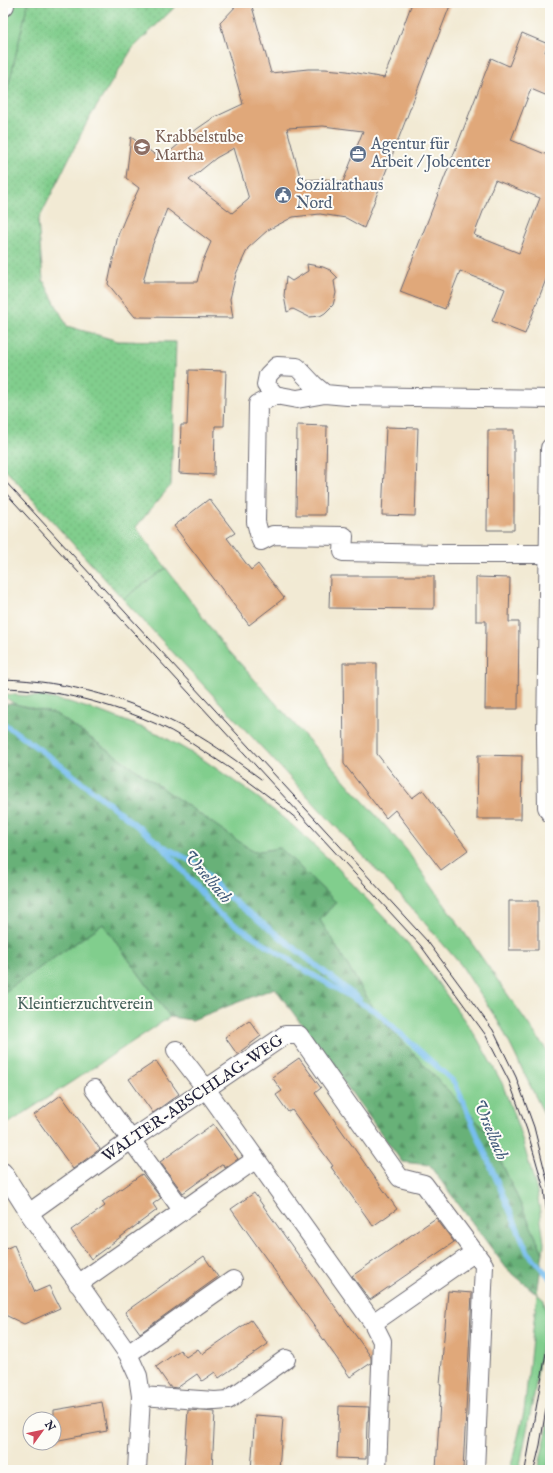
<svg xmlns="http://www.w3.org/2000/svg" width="553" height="1473" font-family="'IM FELL English',serif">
	<defs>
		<pattern id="forest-firs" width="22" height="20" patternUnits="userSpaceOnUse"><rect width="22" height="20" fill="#68b178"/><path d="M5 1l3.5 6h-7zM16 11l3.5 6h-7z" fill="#559064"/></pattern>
		<pattern id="park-dots" width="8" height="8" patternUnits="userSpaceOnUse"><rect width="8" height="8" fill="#81ce8d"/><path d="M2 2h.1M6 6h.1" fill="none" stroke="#6fb17b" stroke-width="1.8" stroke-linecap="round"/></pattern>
	</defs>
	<rect width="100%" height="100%" fill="#fdfcf7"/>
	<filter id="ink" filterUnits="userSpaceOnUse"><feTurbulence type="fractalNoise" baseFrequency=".025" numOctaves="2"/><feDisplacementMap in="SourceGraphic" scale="8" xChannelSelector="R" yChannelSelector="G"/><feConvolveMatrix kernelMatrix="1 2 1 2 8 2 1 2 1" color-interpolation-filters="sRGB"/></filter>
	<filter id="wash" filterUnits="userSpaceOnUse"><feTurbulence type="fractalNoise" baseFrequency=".012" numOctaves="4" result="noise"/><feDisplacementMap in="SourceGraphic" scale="16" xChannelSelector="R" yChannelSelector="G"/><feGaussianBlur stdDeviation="0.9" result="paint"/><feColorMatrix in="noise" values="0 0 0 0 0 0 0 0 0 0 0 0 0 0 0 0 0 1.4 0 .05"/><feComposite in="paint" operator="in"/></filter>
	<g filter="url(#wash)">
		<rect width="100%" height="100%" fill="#f2ead4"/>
		<path fill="#81ce8d" stroke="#527864" d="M3,3H28L7,92L3,104Z
			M166,568L221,642L405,848L550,1055V1135L547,1120L501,1026L461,965L411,907L123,599Z
			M3,694L43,697L69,702L110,715L159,734L204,760L257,797L292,825L335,865L416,952L477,1038L502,1083L520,1132L537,1191L544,1243L543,1253L488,1133L379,1017L320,920L336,902L280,848L254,852L56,714L15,704L3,696Z
			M103,924L170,1017L3,1127V993Z
			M537,1294L544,1300L546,1312L535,1390L519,1470H510L524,1412Z
			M550,1417V1455L547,1470H538Z"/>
		<path fill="url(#forest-firs)" stroke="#456a5a" d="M3,703L15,704L56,714L254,852L280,848L336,902L320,920L379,1017L488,1133L543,1253L537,1294L507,1269L429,1165L402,1162L275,988L192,1020L170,1017L103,924L3,993Z"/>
		<path fill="url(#park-dots)" stroke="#527864" d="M28,3H179L132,49L87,122L38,221L43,280L67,326L118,341L176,342L171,485L136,527L166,568L123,599L3,467V104L7,92Z"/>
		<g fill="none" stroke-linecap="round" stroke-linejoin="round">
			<path stroke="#77beef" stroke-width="5.5" d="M3,723L50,757L161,845L219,914L303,969L378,1013L455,1083L528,1253L550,1278
				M165,847L198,865L225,894L359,999"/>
		</g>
		<g id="blocks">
			<path fill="#e0a87a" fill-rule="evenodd" d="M239,3H251L271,73L308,69H325L347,71L384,78L412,3H451L364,228L346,218L320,214L293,217L268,230L248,248L236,274L230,299L233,318L135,317L108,284L118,235L125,218L139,188L126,178L131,137L161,159L197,129L213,118L243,104L220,23ZM323,126L363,131L343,182L324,179L301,180L287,128ZM234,148L249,199L232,213L189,180L216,158ZM167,209L211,242L202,263L197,282H143L152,246Z
				M522,33L548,44L545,52L550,54V97L531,89L511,140L550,156V269L525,334L492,321L505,289L460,271L445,309L400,292L491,58L509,66ZM495,180L540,198L519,253L474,235Z
				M307,264L323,267L330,270L338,278L334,281L336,293L333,305L325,313L320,316L309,317L293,309L287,312L284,296L286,277L292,281L308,271Z
				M189,370L226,371L224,426H215L214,475L179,473L181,425H187Z
				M297,425L327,426L325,515H296Z
				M386,427L418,428L415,516L382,515Z
				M488,430H514V530H487Z
				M209,499L235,533L227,538L251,570L258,564L284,598L249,625L174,526Z
				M330,576H434V609L329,608Z
				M476,577L510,578L509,622H519L518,709H485L486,621H476Z
				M343,663H377V754L412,798L423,790L468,850L441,870L395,810L386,818L344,764Z
				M478,755L522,756L521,819H477Z
				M509,901H538V950H509Z
				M249,1020L261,1036L237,1054L225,1037Z
				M299,1058L321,1088L315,1093L397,1209L373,1226L331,1167L333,1166L292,1110L288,1112L276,1095L282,1091L272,1077Z
				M156,1061L179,1094L153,1113L129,1079Z
				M61,1095L100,1149L73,1169L34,1115Z
				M213,1124L238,1159L225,1168L223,1164L183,1193L160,1162Z
				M142,1174L161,1198L153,1204L157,1210L91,1259L71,1230L105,1206L102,1202Z
				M254,1193L371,1357V1363L350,1377L231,1209Z
				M436,1218L454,1242L370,1300L352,1276Z
				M14,1245L35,1292L49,1286L60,1308L24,1324L3,1314V1250Z
				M204,1256L218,1277L140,1333L125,1312Z
				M448,1291L472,1293L463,1470H436L441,1385H440Z
				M251,1320L268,1344L219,1378L215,1372L202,1381L197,1374L177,1388L170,1387L156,1367L180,1350L186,1357L198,1349L202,1354Z
				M102,1402L107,1431L54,1441V1410Z
				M339,1406L369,1407L368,1421H367L366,1459L337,1458Z
				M188,1410L215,1412L212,1470H184Z
				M255,1415L283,1417L279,1470H251Z"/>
		</g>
	</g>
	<g filter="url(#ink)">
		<use href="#blocks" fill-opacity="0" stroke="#6b6871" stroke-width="1"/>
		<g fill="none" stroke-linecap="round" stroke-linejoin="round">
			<g stroke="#6b6871" stroke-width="20">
				<path id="street" d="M325,394L314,385L297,367L277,366L268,375L266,385L275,395L297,399L325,394L347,396L550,399
					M275,395L258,404L256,522L261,541L273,535L344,536L343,552L439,554H550
					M550,448L546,737L547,807L550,813
					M176,1050L206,1089L373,1323L382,1341L377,1470
					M94,1089L183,1211
					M3,1172L29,1213L128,1354L138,1376L141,1396L137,1470
					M29,1213L131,1140L285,1035H299L400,1178L424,1184L484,1265L475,1470
					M78,1284L256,1159
					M373,1323L475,1252
					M128,1354L233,1280
					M141,1396L215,1401L228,1400L286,1359"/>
			</g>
			<g stroke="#6b6871" stroke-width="24">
				<path id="highway" d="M3,5V3"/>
			</g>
			<use href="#street" stroke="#fff" stroke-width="18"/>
			<use href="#highway" stroke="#fff" stroke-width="22"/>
			<path stroke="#22223b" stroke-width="1" d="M3,479L428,942L493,1030L516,1077L534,1127L550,1192
				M3,490L421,946L485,1034L509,1081L527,1130L544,1189L550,1241
				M3,679C68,681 133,699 190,731C215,745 238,762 261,779
				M3,688C57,689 112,704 161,726C175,732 188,741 200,749C234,770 267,794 298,820
				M525,1470L546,1353L550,1315
				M534,1470L540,1445L550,1385"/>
		</g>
	</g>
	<defs>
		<g id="school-disc" transform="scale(0.9)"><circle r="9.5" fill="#8d6e63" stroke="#fdfcf7"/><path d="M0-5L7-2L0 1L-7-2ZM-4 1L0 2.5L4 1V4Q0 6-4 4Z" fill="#fff"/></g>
		<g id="office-disc" transform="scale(0.9)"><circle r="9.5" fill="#5c6f8a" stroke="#fdfcf7"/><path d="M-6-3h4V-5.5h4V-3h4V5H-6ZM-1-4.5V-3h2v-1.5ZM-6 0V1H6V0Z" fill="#fff"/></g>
		<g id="civic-disc" transform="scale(0.9)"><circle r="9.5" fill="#5c6f8a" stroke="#fdfcf7"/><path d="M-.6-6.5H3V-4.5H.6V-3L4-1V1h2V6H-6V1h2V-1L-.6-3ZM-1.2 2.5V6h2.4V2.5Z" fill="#fff"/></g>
	</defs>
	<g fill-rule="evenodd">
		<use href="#school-disc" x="142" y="147"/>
		<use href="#office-disc" x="358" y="154"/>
		<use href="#civic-disc" x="283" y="195"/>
	</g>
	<g text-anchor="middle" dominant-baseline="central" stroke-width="4" stroke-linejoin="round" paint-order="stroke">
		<g font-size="16" fill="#785e54" stroke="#fdfcf7" text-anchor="start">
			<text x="155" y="138">Krabbelstube<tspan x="155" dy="18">Martha</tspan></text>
		</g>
		<g font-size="16" fill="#4e5e75" stroke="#fdfcf7" text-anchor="start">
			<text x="371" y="145">Agentur für<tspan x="371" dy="18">Arbeit / Jobcenter</tspan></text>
			<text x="296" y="186">Sozialrathaus<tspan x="296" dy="18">Nord</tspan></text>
		</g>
		<g font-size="16" fill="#435e58" stroke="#fdfcf7">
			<text x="85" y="1005">Kleintierzuchtverein</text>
		</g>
		<g font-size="16" fill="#22223b" stroke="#fdfcf7">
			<text transform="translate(193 1099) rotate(-34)">WALTER-ABSCHLAG-WEG</text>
		</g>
		<g font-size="17" font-style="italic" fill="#40597a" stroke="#fdfcf7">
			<text transform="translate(207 877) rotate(49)">Urselbach</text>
			<text transform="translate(490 1130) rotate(67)">Urselbach</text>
		</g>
	</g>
	<rect width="553" height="1473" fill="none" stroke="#fdfcf7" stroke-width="16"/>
	<g transform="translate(42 1431) rotate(57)"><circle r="19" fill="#fdfcf7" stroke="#a5a5ac"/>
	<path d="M0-3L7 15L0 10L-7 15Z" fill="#d1495b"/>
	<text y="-6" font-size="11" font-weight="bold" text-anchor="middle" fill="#22223b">N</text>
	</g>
</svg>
